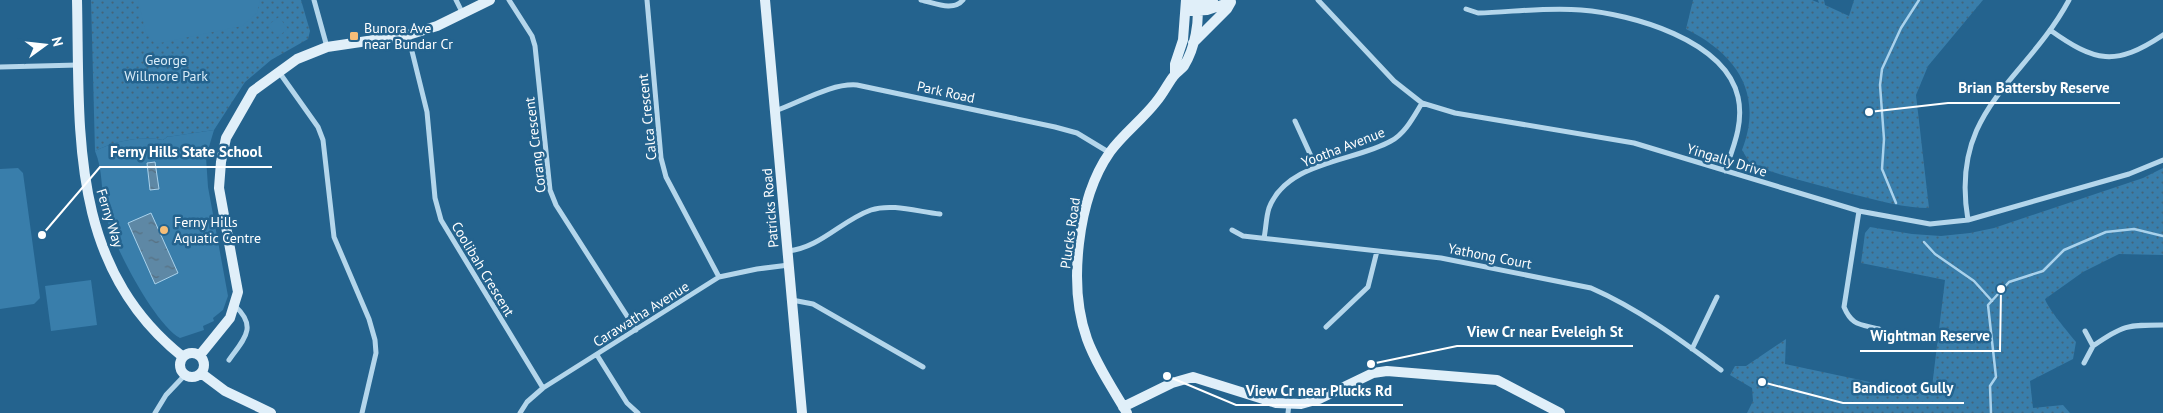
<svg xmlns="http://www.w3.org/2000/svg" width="2163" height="413" font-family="'PT Sans',sans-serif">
	<defs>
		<pattern id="park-dots" width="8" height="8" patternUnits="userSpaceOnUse" patternTransform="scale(1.25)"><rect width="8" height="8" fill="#397eab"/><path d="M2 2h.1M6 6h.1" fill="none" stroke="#42657c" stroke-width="1.8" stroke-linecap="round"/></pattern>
		<pattern id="water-ripples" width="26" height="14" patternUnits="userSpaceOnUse" patternTransform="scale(1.25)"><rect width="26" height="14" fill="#5e88a5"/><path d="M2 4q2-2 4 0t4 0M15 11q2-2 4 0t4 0" fill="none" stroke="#577081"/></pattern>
	</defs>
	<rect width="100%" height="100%" fill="#24638e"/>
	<path fill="url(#park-dots)" d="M91,0H301L310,31L308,39L271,60L245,82L214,130L167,137L163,140C140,136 115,141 95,151Z
		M1693,0H1812L1819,3L1818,0H1824L1825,5L1849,16L1854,0H1983L1928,66L1916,95L1929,208C1904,208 1880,201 1856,195C1821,186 1786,177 1751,165L1742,150C1764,93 1736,54 1686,29Z
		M2163,168V255L2119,254L2083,272L2045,299C2048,309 2068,332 2076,342L2073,359L2030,381L2033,408L2063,405L2070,413H1747L1753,401L1752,388L1730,375L1735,366H1746L1786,339L1785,364L1931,395L1945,280L1861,263L1865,233L1870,227L1912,234L1941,236L1970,233L1994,228L2143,178Z"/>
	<path fill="#397eab" d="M138,0H260L257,13L242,26L155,44L146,33Z
		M279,17L288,29L277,37L268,25Z
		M214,130L206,157L208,187L228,296L223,310L213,318L214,321L203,326L204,330L180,338C154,324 110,240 105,211C101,191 103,170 95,151C115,141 140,136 163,140L167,137Z
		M18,168L23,173L40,298L34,304L0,309V169Z
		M91,280L97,325L51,331L45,286Z"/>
	<path fill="url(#water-ripples)" stroke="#a9d2ec" d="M155,162L159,189L150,190L147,163Z
		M151,213L178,273L155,284L128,223Z"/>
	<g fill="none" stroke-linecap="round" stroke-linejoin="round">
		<path stroke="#a9d2ec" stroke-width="2.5" d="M1896,203L1882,169L1884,139L1880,85L1882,69L1901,28L1919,0
			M1924,242L1935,254L1974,281L1992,301
			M1991,413L1990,386L1996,377L1988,305L2009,282L2043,271L2064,250L2106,232L2134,229L2163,236"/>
		<path stroke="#b4d6eb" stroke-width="5" d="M314,0L327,47
			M456,0L463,14
			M509,0L532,36L535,46L550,190L556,205L636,330
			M647,0L661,158L666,177L719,277
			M921,0C935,3 953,12 963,0
			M1318,0L1394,81L1422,103L1455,113L1634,143L1859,211L1930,224L1968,220L2129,174L2163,160
			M1466,9L1478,13C1512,12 1547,7 1581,10C1632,14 1725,40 1738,97C1744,123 1733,148 1725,171
			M2050,30C2095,62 2115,67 2163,35
			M408,35L427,112L435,198L441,220L543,388
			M0,67L78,65
			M279,72L318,127L323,140L334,237L369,319L375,340L376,353L362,413
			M775,111C801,102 831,83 857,85L1055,127L1077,133L1110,153
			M1295,121L1316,167
			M1859,211L1844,307C1852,326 1860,324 1879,329
			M1968,220C1949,109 2025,82 2069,0
			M1232,230L1243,236L1441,258L1591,288C1637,308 1681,340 1721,370
			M1264,238C1266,229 1266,217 1269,208C1287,161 1354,162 1391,141C1405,134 1414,116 1422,103
			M788,251C820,248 842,220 871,210C892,203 919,212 940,214
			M792,300L813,304L923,367
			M1326,327L1368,287L1377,251
			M2093,346C2123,325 2127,325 2163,325
			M1692,349L1717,297
			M597,355L627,403L638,413
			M229,360C244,339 258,327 235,306
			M2084,363L2093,346L2085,331
			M155,413L166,395L185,375
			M520,413L527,402L543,388L719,277L757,269L789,265
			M1288,413L1289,404"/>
		<path stroke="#e0eff9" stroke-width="10" d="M77,0C80,131 68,266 183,357
			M765,0L802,413
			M1192,3L1213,0
			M1191,11L1207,10L1228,3
			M1193,43L1227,9L1231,2
			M1175,74V64L1183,40L1186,0
			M180 365a12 12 0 1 1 24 0a12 12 0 1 1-24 0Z
			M200,355L230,318L238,292L219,188L221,162L226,138L253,91L297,59L327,47L408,35L437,26L490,0
			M201,373L225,391L271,413
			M1123,407L1172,383L1193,377L1276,403L1301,404L1319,399L1373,373L1387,371L1497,380L1560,413
			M1127,413C1113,389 1097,366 1087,339C1068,286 1077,199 1110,152C1123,134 1142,120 1156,102C1163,94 1167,85 1173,77C1176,72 1181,70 1184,66C1195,48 1200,21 1197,0"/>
	</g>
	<g fill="#f6be78" stroke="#24638e" stroke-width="2">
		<rect x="349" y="31" width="10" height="10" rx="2.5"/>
		<circle cx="164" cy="230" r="5"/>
	</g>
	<g text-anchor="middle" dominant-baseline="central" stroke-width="5" stroke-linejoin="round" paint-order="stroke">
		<g font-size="14" fill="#fff" stroke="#24638e" text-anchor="start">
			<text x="364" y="28">Bunora Ave<tspan x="364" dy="16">near Bundar Cr</tspan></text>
			<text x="174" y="222">Ferny Hills<tspan x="174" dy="16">Aquatic Centre</tspan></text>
		</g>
		<g font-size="14" fill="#d9ecf8" stroke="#24638e">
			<text x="166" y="60">George<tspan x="166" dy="16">Willmore Park</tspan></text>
		</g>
		<g font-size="14" fill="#fff" stroke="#24638e">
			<text transform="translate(946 92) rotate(12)">Park Road</text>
			<text transform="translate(647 117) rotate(-96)">Calca Crescent</text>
			<text transform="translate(535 145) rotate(-97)">Corang Crescent</text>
			<text transform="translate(1343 147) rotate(-21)">Yootha Avenue</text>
			<text transform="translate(1727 160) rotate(17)">Yingally Drive</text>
			<text transform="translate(770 208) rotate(-95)">Patricks Road</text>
			<text transform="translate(110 218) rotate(73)">Ferny Way</text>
			<text transform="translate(1070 233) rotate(-82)">Plucks Road</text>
			<text transform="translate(1490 256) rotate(11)">Yathong Court</text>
			<text transform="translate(483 269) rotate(59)">Coolibah Crescent</text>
			<text transform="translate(641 314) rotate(-32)">Carawatha Avenue</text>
		</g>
	</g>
	<path fill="none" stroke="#fff" stroke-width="2" d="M1869 112L1948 103H2120M42 235L100 167H272M1371 364L1457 346H1633M2001 289L2000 351H1860M1762 382L1843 403H1964M1167 376L1236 405H1403"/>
	<g fill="#fff" stroke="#24638e" stroke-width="2">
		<circle cx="1869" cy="112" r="5"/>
		<circle cx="42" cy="235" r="5"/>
		<circle cx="1371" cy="364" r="5"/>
		<circle cx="2001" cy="289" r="5"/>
		<circle cx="1762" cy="382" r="5"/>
		<circle cx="1167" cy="376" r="5"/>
	</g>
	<g font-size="15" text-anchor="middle" font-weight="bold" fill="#fff" stroke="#24638e" stroke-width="5" stroke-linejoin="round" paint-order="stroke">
		<text x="2034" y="93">Brian Battersby Reserve</text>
		<text x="186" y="157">Ferny Hills State School</text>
		<text x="1545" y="337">View Cr near Eveleigh St</text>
		<text x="1930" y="341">Wightman Reserve</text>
		<text x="1903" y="393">Bandicoot Gully</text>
		<text x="1319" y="396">View Cr near Plucks Rd</text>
	</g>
	<g transform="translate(45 45) rotate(75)" stroke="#24638e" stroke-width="4" paint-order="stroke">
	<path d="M0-4L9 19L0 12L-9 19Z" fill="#ffffff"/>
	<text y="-8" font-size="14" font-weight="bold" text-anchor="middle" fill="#ffffff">N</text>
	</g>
</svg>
